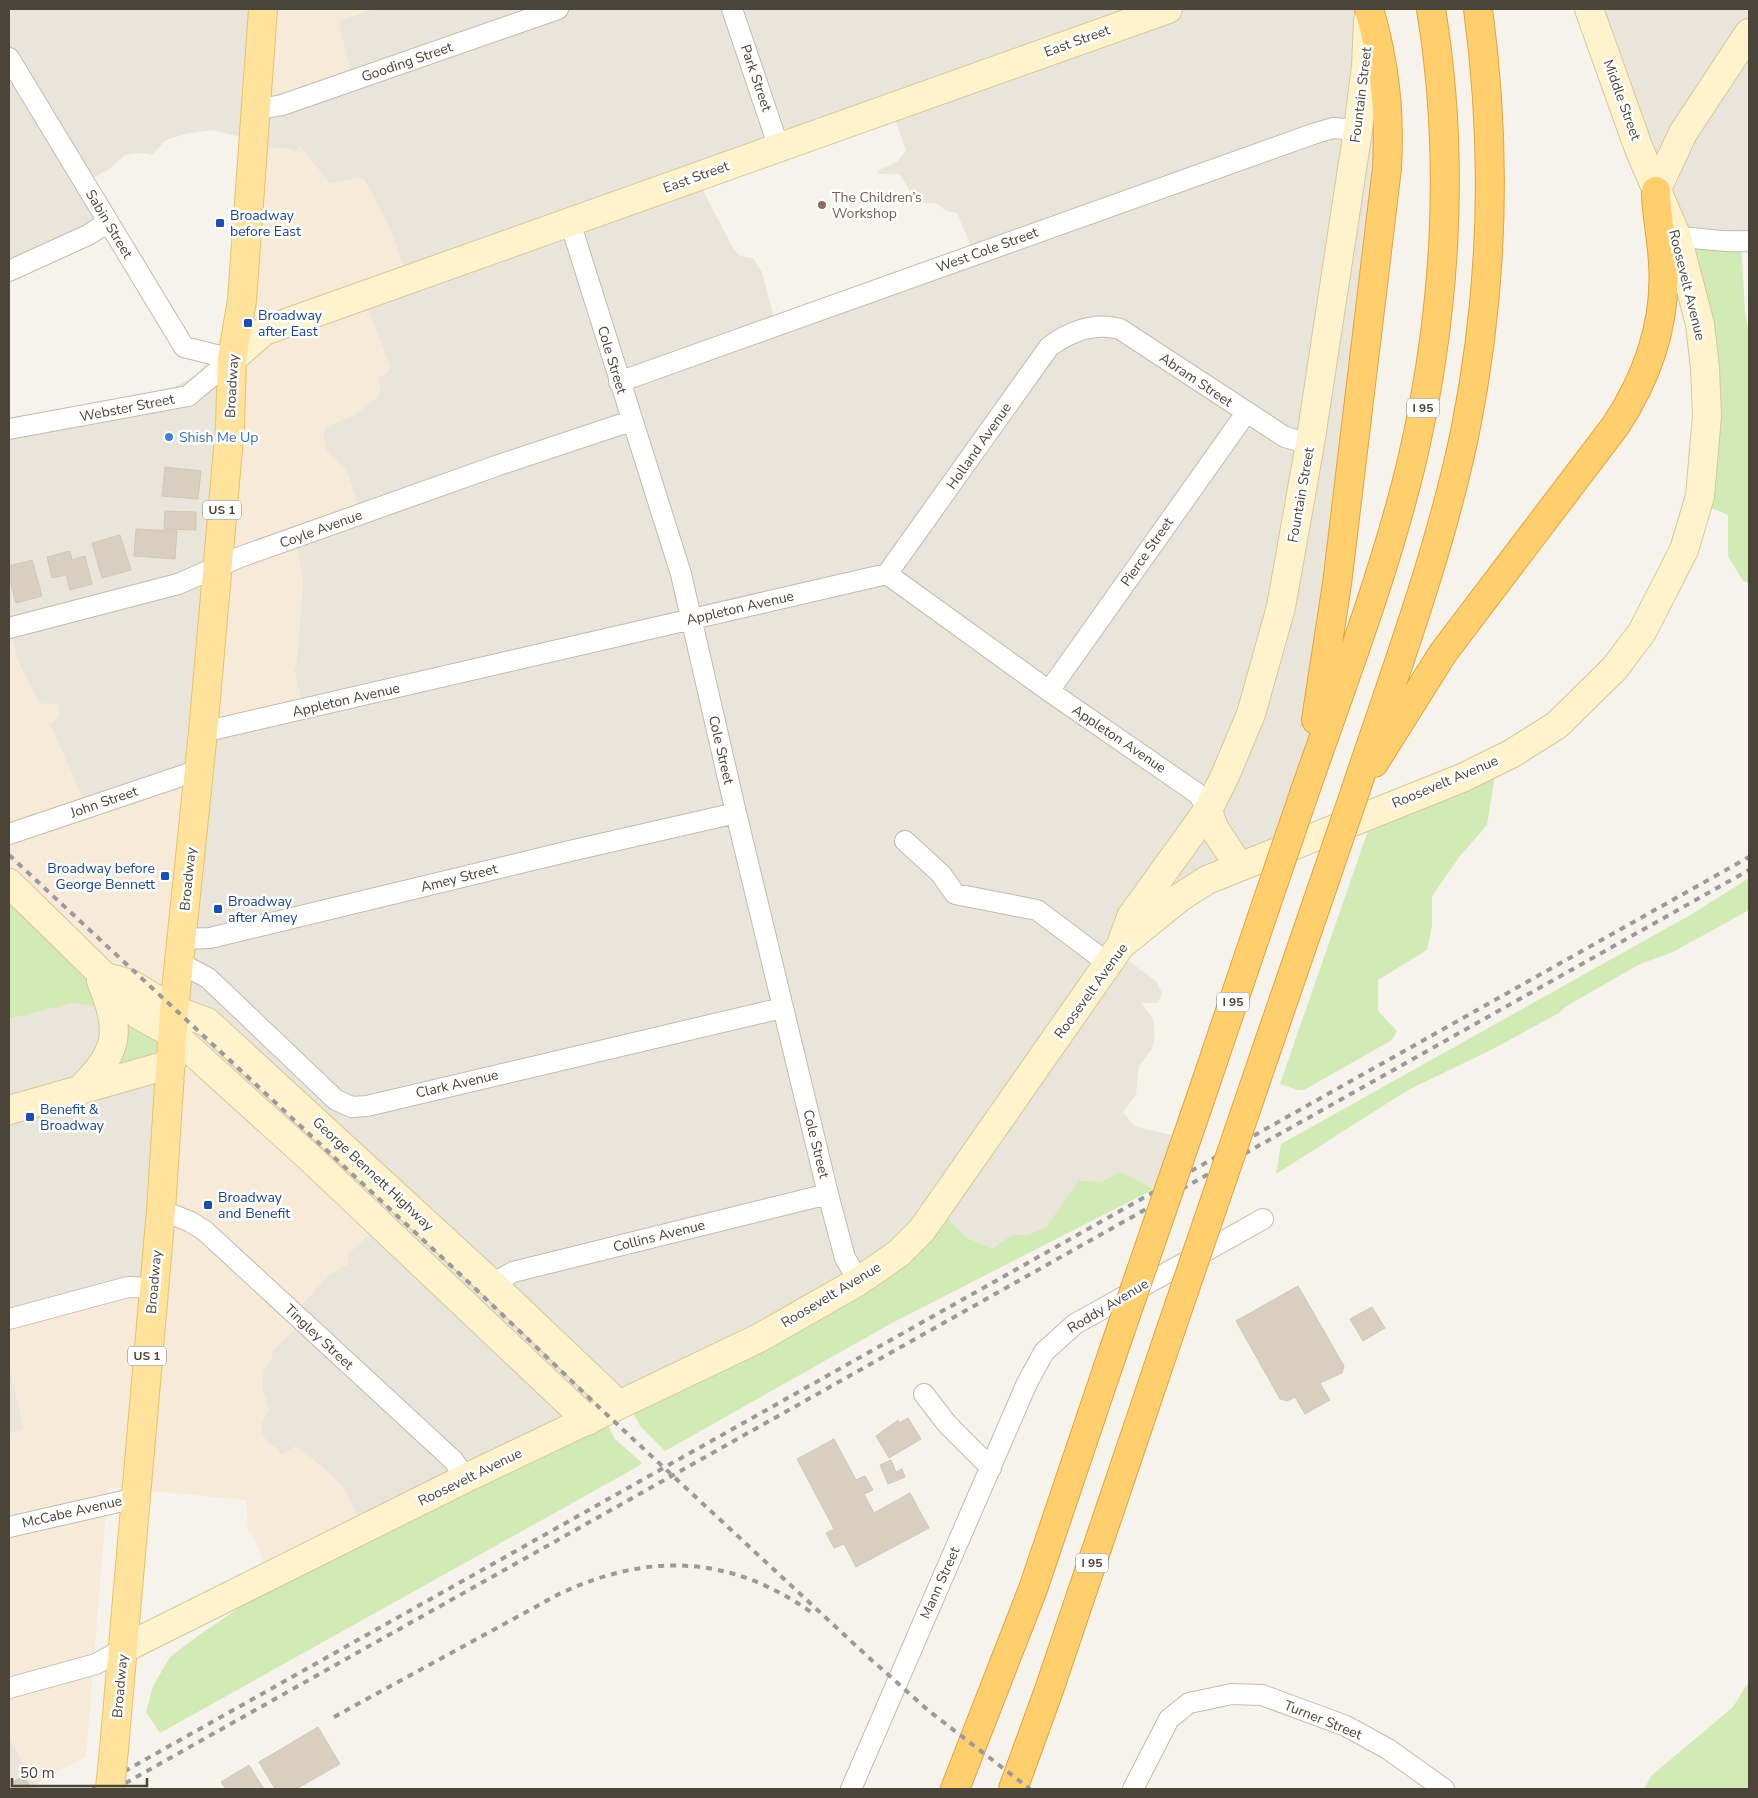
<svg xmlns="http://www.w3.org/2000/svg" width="1758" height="1798" font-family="'Nunito Sans',sans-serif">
	<rect width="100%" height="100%" fill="#f6f3ec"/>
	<path fill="#eae5da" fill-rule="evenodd" d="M9,9H261L338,21L373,9H1366L1388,142L1313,740L1284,841L1111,948L1156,981L1162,993L1158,1003H1141L1153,1019L1155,1035L1152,1049L1139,1066L1136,1095L1123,1112L1134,1126L1180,1137L1162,1191L1140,1183L1121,1172L1100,1182L1080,1180L1046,1227L1027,1235H1012L992,1248L967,1238L934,1206L851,1277L362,1525L281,1455L278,1449L268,1443L261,1433L262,1422L268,1410L262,1387L263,1371L271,1360L273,1350L305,1319L298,1309L329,1274L348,1264L179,1032L84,801L49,723L20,666L9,631V424L161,395L195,375L225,344L219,530L302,703L294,670L297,661L303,577L293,534L347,471L325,449L323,434L327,426L354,415L380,389L362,292L359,178L330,184L300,147L296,153L250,146L242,137L211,130L185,134L166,140L152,155L140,153L125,155L111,168L86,182L107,224L9,265ZM890,106L906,150L898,161L877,171L880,174H900L916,202L938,204L946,211L957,213L972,249L774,318L762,272L753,258L740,256L733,248L695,175Z
		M1589,9H1749V242L1682,234Z
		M73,1003L108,1009L157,1051L169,1047L148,1278L9,1313V1019Z
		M9,1364L24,1429L9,1434Z
		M9,1737L35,1784L38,1789H9Z"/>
	<path fill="#f7ead8" d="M261,9H373L338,21L351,72L253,107Z
		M250,146L292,149L295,153L300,146L330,184L359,178L365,180L391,231L405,271L362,293L391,369L377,380L380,389L377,398L354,415L327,426L323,434L325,449L347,471L358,505L293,535L303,577L297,661L294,670L302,703L207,728Z
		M9,631L20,666L39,703L59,705L60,716L50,724L84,801L193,764L172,1020L9,878Z
		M169,1047L381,1224L348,1254V1264L329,1274L298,1308L305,1319L273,1350L271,1360L263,1371L262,1387L269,1410L262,1422L261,1433L268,1443L278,1449L281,1455L296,1446L319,1464L342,1485L362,1525L267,1573L254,1536L248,1531L246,1500L108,1487L86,1757L35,1784L9,1737V1434L24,1429L9,1364V1313L148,1278Z"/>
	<path fill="#d2eab5" d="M1682,234L1741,241L1745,312L1749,333V583L1743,581L1728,556V515L1692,500L1704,380Z
		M1495,775L1487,825L1460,856L1432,896V926L1427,950L1378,980V1011L1397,1031L1392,1040L1304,1090H1298L1280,1084L1371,822Z
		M9,878L169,1047L95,1081L102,1058L108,1009L73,1003L9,1019Z
		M1749,878V910L1673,952L1640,964L1565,1007L1559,1013L1491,1050L1408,1090L1276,1174L1281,1144L1692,914Z
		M1121,1172L1154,1189L892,1323L665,1451L640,1426L625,1397L851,1277L934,1205L967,1238L992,1248L1012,1235H1027L1046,1227L1079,1180L1100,1182Z
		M602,1412L615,1439L642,1463L637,1467L160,1733L146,1712L153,1686L170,1657L199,1635L362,1525Z
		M1749,1681V1789H1644L1651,1776L1733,1707Z"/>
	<path fill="#d8cfc1" stroke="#d3c7b4" d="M165,467L201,471L198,499L162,496Z
		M165,511L196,512V530L164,529Z
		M136,529L177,531L175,559L134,556Z
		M120,535L131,570L102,578L92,543Z
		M70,551L72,560L85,556L92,584L70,590L66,575L52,578L47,557Z
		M32,560L42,596L16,603L9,576V566Z
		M1298,1286L1344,1366L1342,1373L1320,1383L1330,1400L1305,1414L1295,1397L1287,1401L1280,1399L1236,1321Z
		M1372,1307L1385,1328L1363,1341L1350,1319Z
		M908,1418L921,1439L889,1458L876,1436L898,1420L899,1423Z
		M834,1439L856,1480L865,1476L873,1490L864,1494L874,1513L910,1493L929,1528L856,1567L844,1544L834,1548L826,1533L834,1529L797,1459Z
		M891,1460L896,1472L902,1469L905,1477L888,1484L880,1465Z
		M318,1727L340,1764L296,1789H275L259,1762Z
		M249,1765L264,1789H226L221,1782Z
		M24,1776L31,1789H9V1784Z"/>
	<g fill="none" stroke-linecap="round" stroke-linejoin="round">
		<g stroke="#c2bbae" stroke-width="22">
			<path id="street" d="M732,9L779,148
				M9,58L184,347L232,359
				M255,110L282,105L558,9
				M570,222L681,574L736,813L828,1194L845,1258L859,1281
				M1677,237C1701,238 1725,243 1749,241
				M9,271L88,235L107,223
				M619,382L1313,134L1333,128L1358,130
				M9,429L188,396L232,359
				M887,574L1049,347C1069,332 1094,322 1120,329L1285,437L1310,444
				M9,628L178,584L240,557L496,466L631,421
				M1049,691L1246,413
				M203,732L887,574L1049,691L1198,794L1208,810
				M9,834L199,770
				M905,841L941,874L955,894L1037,910L1109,964
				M182,939L210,938L570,851L736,813
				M180,963L208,978L336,1100L352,1107L367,1106L782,1008
				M161,1210L191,1222L205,1231L453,1460L466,1478
				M492,1284L513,1272L828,1194
				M9,1319L128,1287L153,1288
				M924,1394L947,1424L991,1468
				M9,1527L136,1498
				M9,1688L96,1664L123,1649
				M851,1789L1027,1383L1044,1352L1075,1324L1263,1219
				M1133,1789L1169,1719L1189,1703L1232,1694L1262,1695L1346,1726L1388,1749L1444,1789"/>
		</g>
		<g stroke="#d6c79b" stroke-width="30">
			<path id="secondary" d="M1656,191L1683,133L1749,33
				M232,359L264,331L1168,9
				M1208,810L1214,828L1239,866
				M9,883L104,976L123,999L139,1015L173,1034L311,1159L588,1421
				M1123,939L1131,917L1208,810L1225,776L1251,714L1281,607L1310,444L1358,130L1366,66L1368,21
				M109,978L131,984L174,1010L207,1022L492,1284L619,1405
				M79,1091C119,1051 122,1033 101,981
				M9,1110L171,1064
				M123,1649L466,1478L759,1338L859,1281L899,1253L922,1230L1121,945L1179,898L1207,880L1462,778L1511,754L1557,725L1614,669L1642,632L1684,550L1700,496L1707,416L1705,368L1700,324L1677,237L1639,149L1589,9"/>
		</g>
		<g stroke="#e6c16a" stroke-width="30">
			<path id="primary" d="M114,1749L161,1210L174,1010L203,732L230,426L232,359L242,300L263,9"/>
		</g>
		<g stroke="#e0a43c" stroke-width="30">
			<path id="highway" d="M1316,720L1337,584L1387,168C1390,111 1385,64 1369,9
				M1374,763L1443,653L1616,425C1648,376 1667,322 1663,263C1662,238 1656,215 1656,191
				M1356,789C1395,672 1440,553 1465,432C1493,293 1497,149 1478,9
				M1305,791C1342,685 1383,578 1410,469C1446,319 1456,161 1431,9
				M1264,1057L1328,871
				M1201,1097L1265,908
				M955,1789L1033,1589L1111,1358
				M1013,1789L1049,1690L1169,1335"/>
		</g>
		<use href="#street" stroke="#fff" stroke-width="20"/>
		<use href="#secondary" stroke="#fff3cd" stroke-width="28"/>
		<use href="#primary" stroke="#ffe39c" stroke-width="28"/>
		<use href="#highway" stroke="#ffcf6e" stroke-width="28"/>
		<path stroke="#9a9a9a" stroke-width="4" stroke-dasharray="6 6" stroke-linecap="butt" d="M9,855L462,1276L604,1412L866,1655L929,1711L1030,1789
			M334,1717L559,1594C649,1552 729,1555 811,1612
			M93,1789L1749,857
			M115,1789L1749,870"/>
		<g stroke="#e6c16a" stroke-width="30" stroke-linecap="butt">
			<path id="primary-bridge" d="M110,1789L114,1749"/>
		</g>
		<g stroke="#e0a43c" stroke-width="30" stroke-linecap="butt">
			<path id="highway-bridge" d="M1328,871L1356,789
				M1265,908L1305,791
				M1169,1335L1264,1057
				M1111,1358L1201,1097"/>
		</g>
		<use href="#primary-bridge" stroke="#ffe39c" stroke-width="28"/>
		<use href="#highway-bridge" stroke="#ffcf6e" stroke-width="28"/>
	</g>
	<circle fill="#8d6e63" stroke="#fff" stroke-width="2" cx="822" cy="205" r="5"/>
	<g fill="#1a4fb4" stroke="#fff" stroke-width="2">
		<rect x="215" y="218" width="10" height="10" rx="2.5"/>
		<rect x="243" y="318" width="10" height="10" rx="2.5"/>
		<rect x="160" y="871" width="10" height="10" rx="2.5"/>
		<rect x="213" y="904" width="10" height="10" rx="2.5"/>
		<rect x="25" y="1112" width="10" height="10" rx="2.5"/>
		<rect x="203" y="1200" width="10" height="10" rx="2.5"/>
	</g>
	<circle fill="#3f7fe0" stroke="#fff" stroke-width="2" cx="169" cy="437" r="5"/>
	<g text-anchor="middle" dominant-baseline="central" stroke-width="5" stroke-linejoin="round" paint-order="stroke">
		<g fill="#fff" stroke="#817c74" stroke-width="1">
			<rect x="1407" y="398.5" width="32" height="19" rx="4"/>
			<rect x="203" y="500.5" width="38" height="19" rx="4"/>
			<rect x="1217" y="992.5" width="32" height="19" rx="4"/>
			<rect x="128" y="1346.5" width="38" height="19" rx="4"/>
			<rect x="1076" y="1553.5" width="32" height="19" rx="4"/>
		</g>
		<g font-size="12" font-weight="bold" fill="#4b4439">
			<text x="1423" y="408">I 95</text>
			<text x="222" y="510">US 1</text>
			<text x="1233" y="1002">I 95</text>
			<text x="147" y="1356">US 1</text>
			<text x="1092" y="1563">I 95</text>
		</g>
		<g font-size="14" fill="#4b4439" stroke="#fff">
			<text transform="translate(1077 41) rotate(-20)">East Street</text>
			<text transform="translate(407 62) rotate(-19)">Gooding Street</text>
			<text transform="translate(756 78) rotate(71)">Park Street</text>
			<text transform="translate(1361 95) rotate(-83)">Fountain Street</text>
			<text transform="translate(1622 100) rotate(70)">Middle Street</text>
			<text transform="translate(696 177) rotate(-20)">East Street</text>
			<text transform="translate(109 224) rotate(59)">Sabin Street</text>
			<text transform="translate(987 250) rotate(-20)">West Cole Street</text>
			<text transform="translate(1687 285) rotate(76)">Roosevelt Avenue</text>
			<text transform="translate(612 360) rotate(73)">Cole Street</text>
			<text transform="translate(1196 380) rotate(34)">Abram Street</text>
			<text transform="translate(232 386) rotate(-87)">Broadway</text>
			<text transform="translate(127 408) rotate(-11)">Webster Street</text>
			<text transform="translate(979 446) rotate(-55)">Holland Avenue</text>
			<text transform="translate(1301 495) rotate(-80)">Fountain Street</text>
			<text transform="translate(321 529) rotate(-20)">Coyle Avenue</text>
			<text transform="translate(1147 552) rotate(-55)">Pierce Street</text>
			<text transform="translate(740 608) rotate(-13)">Appleton Avenue</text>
			<text transform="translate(346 700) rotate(-13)">Appleton Avenue</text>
			<text transform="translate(1119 739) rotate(34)">Appleton Avenue</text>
			<text transform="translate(721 750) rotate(77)">Cole Street</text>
			<text transform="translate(1445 782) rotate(-23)">Roosevelt Avenue</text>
			<text transform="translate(104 802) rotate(-19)">John Street</text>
			<text transform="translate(459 878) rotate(-14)">Amey Street</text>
			<text transform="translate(188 879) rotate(-84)">Broadway</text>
			<text transform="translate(1091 991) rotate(-54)">Roosevelt Avenue</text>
			<text transform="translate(457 1084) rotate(-13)">Clark Avenue</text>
			<text transform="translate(816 1144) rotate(76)">Cole Street</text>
			<text transform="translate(373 1174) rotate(43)">George Bennett Highway</text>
			<text transform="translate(659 1236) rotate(-14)">Collins Avenue</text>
			<text transform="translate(154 1282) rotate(-85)">Broadway</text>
			<text transform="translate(831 1295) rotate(-31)">Roosevelt Avenue</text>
			<text transform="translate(1108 1306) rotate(-31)">Roddy Avenue</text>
			<text transform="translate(319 1337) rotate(43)">Tingley Street</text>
			<text transform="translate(470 1477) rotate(-26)">Roosevelt Avenue</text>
			<text transform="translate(72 1512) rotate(-13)">McCabe Avenue</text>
			<text transform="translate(940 1583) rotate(-66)">Mann Street</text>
			<text transform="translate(120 1686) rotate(-85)">Broadway</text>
			<text transform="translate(1323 1720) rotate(22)">Turner Street</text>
		</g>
		<g font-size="14" fill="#785e54" stroke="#fff" text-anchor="start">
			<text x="832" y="197">The Children’s<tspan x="832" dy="16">Workshop</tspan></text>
		</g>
		<g font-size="14" fill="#164399" stroke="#fff" text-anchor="start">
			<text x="230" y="215">Broadway<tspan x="230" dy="16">before East</tspan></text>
			<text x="258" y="315">Broadway<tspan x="258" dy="16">after East</tspan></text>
			<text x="155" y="868" text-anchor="end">Broadway before<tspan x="155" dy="16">George Bennett</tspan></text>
			<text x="228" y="901">Broadway<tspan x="228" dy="16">after Amey</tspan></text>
			<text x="40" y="1109">Benefit &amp;<tspan x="40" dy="16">Broadway</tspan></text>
			<text x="218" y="1197">Broadway<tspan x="218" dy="16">and Benefit</tspan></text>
		</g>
		<g font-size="14" fill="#366cbe" stroke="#fff" text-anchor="start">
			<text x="179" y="437">Shish Me Up</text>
		</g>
	</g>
	<rect width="1758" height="1798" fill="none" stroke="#4b4439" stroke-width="20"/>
	<path d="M12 1778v8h135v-8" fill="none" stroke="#4b4439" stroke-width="2.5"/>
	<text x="20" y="1778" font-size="15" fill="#4b4439" stroke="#ffffff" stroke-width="4" paint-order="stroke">50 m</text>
</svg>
